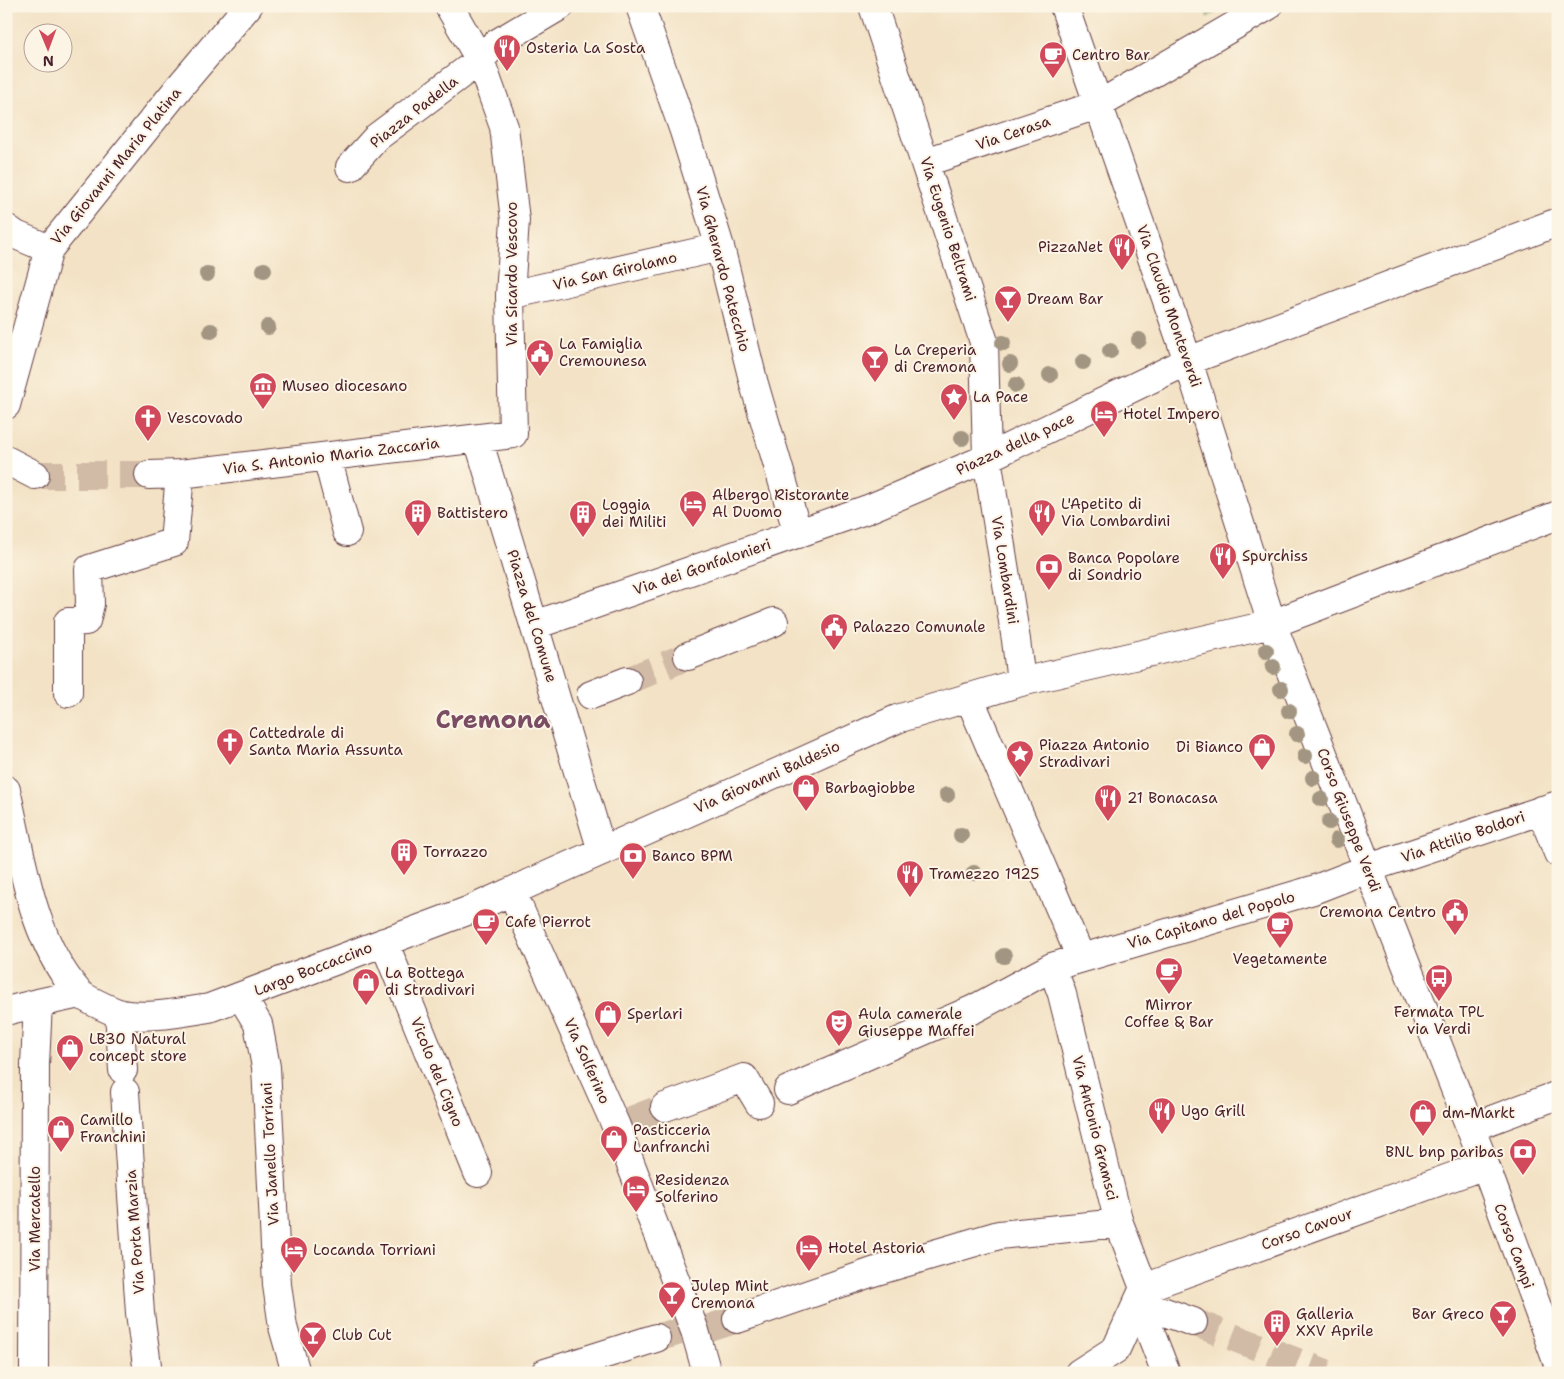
<svg xmlns="http://www.w3.org/2000/svg" width="1564" height="1379" font-family="'Shantell Sans',sans-serif">
	<rect width="100%" height="100%" fill="#fcf5e5"/>
	<filter id="ink" filterUnits="userSpaceOnUse"><feTurbulence type="fractalNoise" baseFrequency=".02" numOctaves="2"/><feDisplacementMap in="SourceGraphic" scale="10" xChannelSelector="R" yChannelSelector="G"/><feConvolveMatrix kernelMatrix="1 2 1 2 8 2 1 2 1" color-interpolation-filters="sRGB"/></filter>
	<filter id="wash" filterUnits="userSpaceOnUse"><feTurbulence type="fractalNoise" baseFrequency=".0096" numOctaves="4" result="noise"/><feDisplacementMap in="SourceGraphic" scale="20" xChannelSelector="R" yChannelSelector="G"/><feGaussianBlur stdDeviation="1.12" result="paint"/><feColorMatrix in="noise" values="0 0 0 0 0 0 0 0 0 0 0 0 0 0 0 0 0 1.4 0 .05"/><feComposite in="paint" operator="in"/></filter>
	<g filter="url(#wash)">
		<rect width="100%" height="100%" fill="#f3e2c5"/>
		<path fill="#93d68e" stroke="#6e7a5c" d="M1208,6H1227L1207,17Z"/>
	</g>
	<g filter="url(#ink)">
		<g fill="none" stroke-linecap="round" stroke-linejoin="round">
			<path stroke="#d1bba6" stroke-width="28" stroke-dasharray="28 14" stroke-linecap="butt" d="M35,475H149
				M627,681L688,656
				M629,1121L665,1107
				M1193,1322L1326,1373
				M707,1329L737,1319
				M656,1338L684,1330"/>
			<g stroke="#633c42" stroke-width="30">
				<path id="minor" d="M640,6L684,131L720,247L754,384L798,534
					M873,6L984,342L987,458L1016,640L1021,682
					M1064,6L1188,361L1272,624L1485,1165L1558,1364
					M926,162L1100,104L1268,6
					M350,167L377,137L480,60L494,45L560,6
					M6,228L16,235L49,249
					M510,295L720,247
					M6,405L49,249L181,85L248,6
					M478,439L602,851
					M327,457L347,532
					M6,460L35,475
					M149,475L180,474L513,434L510,295L515,220L504,127L480,60L449,6
					M535,625L868,509L987,458L1188,361L1558,222
					M688,656L774,622
					M68,693V622L86,621L90,604L89,569L174,542L180,474
					M591,695L627,681
					M969,697L1081,958
					M6,790C22,858 31,938 78,992C83,998 110,1010 118,1013C143,1020 183,1012 209,1008L470,910L897,719L1021,682L1272,624L1558,515
					M1541,810L1558,853
					M512,892L616,1126L695,1331L707,1373
					M384,942L478,1173
					M1052,967L1062,994L1119,1223L1144,1288
					M241,996L258,1024L266,1067L277,1285L283,1327L296,1373
					M6,1011L38,1003
					M119,1013L123,1070
					M788,1090L974,1009L1052,967L1313,890L1372,867L1558,805
					M125,1092L140,1313L148,1373
					M665,1107L744,1078L759,1103
					M1470,1128L1558,1095
					M1139,1303L1166,1373
					M1139,1303L1193,1322
					M737,1319L873,1272L999,1235L1119,1223
					M34,1373L35,1065L38,1003L79,994
					M545,1373L656,1338
					M1079,1373L1116,1349L1144,1288L1485,1165"/>
			</g>
			<use href="#minor" stroke="#fff" stroke-width="28"/>
		</g>
		<g fill="#a29581">
			<circle cx="264" cy="270" r="8"/>
			<circle cx="207" cy="274" r="8"/>
			<circle cx="268" cy="327" r="8"/>
			<circle cx="211" cy="331" r="8"/>
			<circle cx="1139" cy="340" r="8"/>
			<circle cx="1003" cy="343" r="8"/>
			<circle cx="1110" cy="351" r="8"/>
			<circle cx="1083" cy="362" r="8"/>
			<circle cx="1010" cy="364" r="8"/>
			<circle cx="1050" cy="375" r="8"/>
			<circle cx="1016" cy="385" r="8"/>
			<circle cx="962" cy="438" r="8"/>
			<circle cx="1266" cy="651" r="8"/>
			<circle cx="1273" cy="667" r="8"/>
			<circle cx="1281" cy="689" r="8"/>
			<circle cx="1289" cy="711" r="8"/>
			<circle cx="1297" cy="734" r="8"/>
			<circle cx="1305" cy="756" r="8"/>
			<circle cx="1313" cy="778" r="8"/>
			<circle cx="947" cy="795" r="8"/>
			<circle cx="1321" cy="799" r="8"/>
			<circle cx="1329" cy="822" r="8"/>
			<circle cx="961" cy="835" r="8"/>
			<circle cx="1337" cy="840" r="8"/>
			<circle cx="974" cy="873" r="8"/>
			<circle cx="1004" cy="956" r="8"/>
		</g>
	</g>
	<defs>
		<g id="restaurant-pin" transform="scale(1.4375)"><path d="M0 17L-7.5 6A9.5 9.5 0 1 1 7.5 6Z" fill="#d1495b" stroke="#fcf5e5"/><path d="M-5-6h1v4h1v-4h1v4h1v-4h1v5L-1.5 .5V6h-2V.5L-5-1ZM5-6V6H3V1.5H1.5Q1.5-4 5-6Z" fill="#fff"/></g>
		<g id="cafe-pin" transform="scale(1.4375)"><path d="M0 17L-7.5 6A9.5 9.5 0 1 1 7.5 6Z" fill="#d1495b" stroke="#fcf5e5"/><path d="M-5.5-4.5H6V0H3Q3 3.5 0 3.5H-2.5Q-5.5 3.5-5.5 0ZM3-3.2v2h1.7v-2ZM-6 4.5H4V6H-6Z" fill="#fff"/></g>
		<g id="bar-pin" transform="scale(1.4375)"><path d="M0 17L-7.5 6A9.5 9.5 0 1 1 7.5 6Z" fill="#d1495b" stroke="#fcf5e5"/><path d="M-6-5H6L.8 .8V4.5H3.5V6h-7V4.5H-.8V.8Z" fill="#fff"/></g>
		<g id="civic-pin" transform="scale(1.4375)"><path d="M0 17L-7.5 6A9.5 9.5 0 1 1 7.5 6Z" fill="#d1495b" stroke="#fcf5e5"/><path d="M-.6-6.5H3V-4.5H.6V-3L4-1V1h2V6H-6V1h2V-1L-.6-3ZM-1.2 2.5V6h2.4V2.5Z" fill="#fff"/></g>
		<g id="museum-pin" transform="scale(1.4375)"><path d="M0 17L-7.5 6A9.5 9.5 0 1 1 7.5 6Z" fill="#d1495b" stroke="#fcf5e5"/><path d="M0-6L6-3V-2H-6V-3ZM-5-1h2V3h-2ZM-1-1h2V3h-2ZM3-1h2V3H3ZM-6 4H6V6H-6Z" fill="#fff"/></g>
		<g id="sight-pin" transform="scale(1.4375)"><path d="M0 17L-7.5 6A9.5 9.5 0 1 1 7.5 6Z" fill="#d1495b" stroke="#fcf5e5"/><path d="M0-6L1.8-2.2L6-1.7L2.9 1.2L3.7 5.4L0 3.3L-3.7 5.4L-2.9 1.2L-6-1.7L-1.8-2.2Z" fill="#fff"/></g>
		<g id="hotel-pin" transform="scale(1.4375)"><path d="M0 17L-7.5 6A9.5 9.5 0 1 1 7.5 6Z" fill="#d1495b" stroke="#fcf5e5"/><path d="M-6-4.5h1.5V1H6V5H4.5V3h-9V5H-6ZM-4 0a1.8 1.8 0 1 1 3.6 0ZM.5 0V-2.5h3Q6-2.5 6 0Z" fill="#fff"/></g>
		<g id="church-pin" transform="scale(1.4375)"><path d="M0 17L-7.5 6A9.5 9.5 0 1 1 7.5 6Z" fill="#d1495b" stroke="#fcf5e5"/><path d="M-1.2-6h2.4v3.5h3.3v2.4h-3.3V6h-2.4V-.1h-3.3v-2.4h3.3Z" fill="#fff"/></g>
		<g id="building-pin" transform="scale(1.4375)"><path d="M0 17L-7.5 6A9.5 9.5 0 1 1 7.5 6Z" fill="#d1495b" stroke="#fcf5e5"/><path d="M-4-6H4V6H1V3H-1V6H-4ZM-2.5-4.3h1.7v1.8h-1.7ZM.8-4.3h1.7v1.8H.8ZM-2.5-1h1.7V.8h-1.7ZM.8-1h1.7V.8H.8Z" fill="#fff"/></g>
		<g id="bank-pin" transform="scale(1.4375)"><path d="M0 17L-7.5 6A9.5 9.5 0 1 1 7.5 6Z" fill="#d1495b" stroke="#fcf5e5"/><path d="M-6-4H6V4H-6ZM0-2.3a2.3 2.3 0 1 0 0 4.6a2.3 2.3 0 1 0 0-4.6Z" fill="#fff"/></g>
		<g id="shop-pin" transform="scale(1.4375)"><path d="M0 17L-7.5 6A9.5 9.5 0 1 1 7.5 6Z" fill="#d1495b" stroke="#fcf5e5"/><path d="M-5-2.5h2.3a2.7 3.5 0 0 1 5.4 0H5L5.5 6h-11ZM-1.5-2.5h3a1.5 2.3 0 0 0-3 0Z" fill="#fff"/></g>
		<g id="bus-pin" transform="scale(1.4375)"><path d="M0 17L-7.5 6A9.5 9.5 0 1 1 7.5 6Z" fill="#d1495b" stroke="#fcf5e5"/><path d="M-5-6H5V4H4V6H2V4H-2V6H-4V4H-5ZM-3.5-4V0h7V-4ZM-3.5 1.2v1.5H-2V1.2ZM2 1.2v1.5H3.5V1.2Z" fill="#fff"/></g>
		<g id="theatre-pin" transform="scale(1.4375)"><path d="M0 17L-7.5 6A9.5 9.5 0 1 1 7.5 6Z" fill="#d1495b" stroke="#fcf5e5"/><path d="M-5-5.5Q0-4 5-5.5V0Q5 5 0 6Q-5 5-5 0ZM-3.3-2.5H-1v1.5H-3.3ZM1-2.5H3.3v1.5H1ZM-2.8 1Q0 5.5 2.8 1Z" fill="#fff"/></g>
	</defs>
	<g fill-rule="evenodd">
		<use href="#restaurant-pin" x="507" y="48"/>
		<use href="#cafe-pin" x="1053" y="55"/>
		<use href="#restaurant-pin" x="1122" y="247"/>
		<use href="#bar-pin" x="1008" y="299"/>
		<use href="#civic-pin" x="540" y="353"/>
		<use href="#bar-pin" x="875" y="359"/>
		<use href="#museum-pin" x="263" y="386"/>
		<use href="#sight-pin" x="954" y="397"/>
		<use href="#hotel-pin" x="1104" y="414"/>
		<use href="#church-pin" x="148" y="418"/>
		<use href="#hotel-pin" x="693" y="504"/>
		<use href="#building-pin" x="418" y="513"/>
		<use href="#restaurant-pin" x="1042" y="513"/>
		<use href="#building-pin" x="583" y="514"/>
		<use href="#restaurant-pin" x="1223" y="556"/>
		<use href="#bank-pin" x="1049" y="567"/>
		<use href="#civic-pin" x="834" y="627"/>
		<use href="#church-pin" x="230" y="742"/>
		<use href="#shop-pin" x="1262" y="747"/>
		<use href="#sight-pin" x="1020" y="754"/>
		<use href="#shop-pin" x="806" y="788"/>
		<use href="#restaurant-pin" x="1108" y="798"/>
		<use href="#building-pin" x="404" y="852"/>
		<use href="#bank-pin" x="633" y="856"/>
		<use href="#restaurant-pin" x="910" y="874"/>
		<use href="#civic-pin" x="1455" y="912"/>
		<use href="#cafe-pin" x="486" y="922"/>
		<use href="#cafe-pin" x="1280" y="925"/>
		<use href="#cafe-pin" x="1169" y="971"/>
		<use href="#bus-pin" x="1439" y="978"/>
		<use href="#shop-pin" x="366" y="982"/>
		<use href="#shop-pin" x="608" y="1014"/>
		<use href="#theatre-pin" x="839" y="1023"/>
		<use href="#shop-pin" x="70" y="1048"/>
		<use href="#restaurant-pin" x="1162" y="1111"/>
		<use href="#shop-pin" x="1423" y="1113"/>
		<use href="#shop-pin" x="61" y="1129"/>
		<use href="#shop-pin" x="614" y="1139"/>
		<use href="#bank-pin" x="1523" y="1152"/>
		<use href="#hotel-pin" x="636" y="1189"/>
		<use href="#hotel-pin" x="809" y="1248"/>
		<use href="#hotel-pin" x="294" y="1250"/>
		<use href="#bar-pin" x="672" y="1295"/>
		<use href="#bar-pin" x="1503" y="1314"/>
		<use href="#building-pin" x="1277" y="1323"/>
		<use href="#bar-pin" x="313" y="1335"/>
	</g>
	<g text-anchor="middle" dominant-baseline="central" stroke-width="4" stroke-linejoin="round" paint-order="stroke">
		<g font-size="15" fill="#4a1f2b" stroke="#fcf5e5" text-anchor="start">
			<text x="526" y="48">Osteria La Sosta</text>
			<text x="1072" y="55">Centro Bar</text>
			<text x="1103" y="247" text-anchor="end">PizzaNet</text>
			<text x="1027" y="299">Dream Bar</text>
			<text x="559" y="344">La Famiglia<tspan x="559" dy="17">Cremounesa</tspan></text>
			<text x="894" y="350">La Creperia<tspan x="894" dy="17">di Cremona</tspan></text>
			<text x="282" y="386">Museo diocesano</text>
			<text x="973" y="397">La Pace</text>
			<text x="1123" y="414">Hotel Impero</text>
			<text x="167" y="418">Vescovado</text>
			<text x="712" y="495">Albergo Ristorante<tspan x="712" dy="17">Al Duomo</tspan></text>
			<text x="1061" y="504">L'Apetito di<tspan x="1061" dy="17">Via Lombardini</tspan></text>
			<text x="602" y="505">Loggia<tspan x="602" dy="17">dei Militi</tspan></text>
			<text x="437" y="513">Battistero</text>
			<text x="1242" y="556">Spurchiss</text>
			<text x="1068" y="558">Banca Popolare<tspan x="1068" dy="17">di Sondrio</tspan></text>
			<text x="853" y="627">Palazzo Comunale</text>
			<text x="249" y="733">Cattedrale di<tspan x="249" dy="17">Santa Maria Assunta</tspan></text>
			<text x="1039" y="745">Piazza Antonio<tspan x="1039" dy="17">Stradivari</tspan></text>
			<text x="1243" y="747" text-anchor="end">Di Bianco</text>
			<text x="825" y="788">Barbagiobbe</text>
			<text x="1127" y="798">21 Bonacasa</text>
			<text x="423" y="852">Torrazzo</text>
			<text x="652" y="856">Banco BPM</text>
			<text x="929" y="874">Tramezzo 1925</text>
			<text x="1436" y="912" text-anchor="end">Cremona Centro</text>
			<text x="505" y="922">Cafe Pierrot</text>
			<text x="1280" y="959" text-anchor="middle">Vegetamente</text>
			<text x="385" y="973">La Bottega<tspan x="385" dy="17">di Stradivari</tspan></text>
			<text x="1169" y="1005" text-anchor="middle">Mirror<tspan x="1169" dy="17">Coffee &amp; Bar</tspan></text>
			<text x="1439" y="1012" text-anchor="middle">Fermata TPL<tspan x="1439" dy="17">via Verdi</tspan></text>
			<text x="627" y="1014">Sperlari</text>
			<text x="858" y="1014">Aula camerale<tspan x="858" dy="17">Giuseppe Maffei</tspan></text>
			<text x="89" y="1039">LB30 Natural<tspan x="89" dy="17">concept store</tspan></text>
			<text x="1181" y="1111">Ugo Grill</text>
			<text x="1442" y="1113">dm-Markt</text>
			<text x="80" y="1120">Camillo<tspan x="80" dy="17">Franchini</tspan></text>
			<text x="633" y="1130">Pasticceria<tspan x="633" dy="17">Lanfranchi</tspan></text>
			<text x="1504" y="1152" text-anchor="end">BNL bnp paribas</text>
			<text x="655" y="1180">Residenza<tspan x="655" dy="17">Solferino</tspan></text>
			<text x="828" y="1248">Hotel Astoria</text>
			<text x="313" y="1250">Locanda Torriani</text>
			<text x="691" y="1286">Julep Mint<tspan x="691" dy="17">Cremona</tspan></text>
			<text x="1296" y="1314">Galleria<tspan x="1296" dy="17">XXV Aprile</tspan></text>
			<text x="1484" y="1314" text-anchor="end">Bar Greco</text>
			<text x="332" y="1335">Club Cut</text>
		</g>
		<g font-size="15" fill="#4a1f2b" stroke="#fcf5e5">
			<text transform="translate(414 112) rotate(-38)">Piazza Padella</text>
			<text transform="translate(1013 133) rotate(-19)">Via Cerasa</text>
			<text transform="translate(116 166) rotate(-51)">Via Giovanni Maria Platina</text>
			<text transform="translate(948 229) rotate(72)">Via Eugenio Beltrami</text>
			<text transform="translate(723 269) rotate(75)">Via Gherardo Patecchio</text>
			<text transform="translate(615 271) rotate(-13)">Via San Girolamo</text>
			<text transform="translate(512 274) rotate(-90)">Via Sicardo Vescovo</text>
			<text transform="translate(1169 306) rotate(71)">Via Claudio Monteverdi</text>
			<text transform="translate(1015 444) rotate(-25)">Piazza della pace</text>
			<text transform="translate(331 456) rotate(-7)">Via S. Antonio Maria Zaccaria</text>
			<text transform="translate(702 567) rotate(-19)">Via dei Gonfalonieri</text>
			<text transform="translate(1005 570) rotate(81)">Via Lombardini</text>
			<text transform="translate(532 616) rotate(73)">Piazza del Comune</text>
			<text transform="translate(767 777) rotate(-24)">Via Giovanni Baldesio</text>
			<text transform="translate(1349 820) rotate(69)">Corso Giuseppe Verdi</text>
			<text transform="translate(1463 837) rotate(-19)">Via Attilio Boldori</text>
			<text transform="translate(1211 920) rotate(-16)">Via Capitano del Popolo</text>
			<text transform="translate(313 969) rotate(-21)">Largo Boccaccino</text>
			<text transform="translate(587 1061) rotate(66)">Via Solferino</text>
			<text transform="translate(437 1072) rotate(68)">Vicolo del Cigno</text>
			<text transform="translate(1095 1128) rotate(76)">Via Antonio Gramsci</text>
			<text transform="translate(270 1154) rotate(-93)">Via Janello Torriani</text>
			<text transform="translate(35 1219) rotate(-90)">Via Mercatello</text>
			<text transform="translate(1307 1229) rotate(-20)">Corso Cavour</text>
			<text transform="translate(135 1232) rotate(-94)">Via Porta Marzia</text>
			<text transform="translate(1514 1246) rotate(70)">Corso Campi</text>
		</g>
		<g font-size="25" font-weight="bold" fill="#7a4d65" stroke="#fcf5e5">
			<text x="493" y="719">Cremona</text>
		</g>
	</g>
	<rect width="1564" height="1379" fill="none" stroke="#fcf5e5" stroke-width="25"/>
	<g transform="translate(48 48) rotate(179)"><circle r="24" fill="#fcf5e5" stroke="#b59f9b"/>
	<path d="M0-4L9 19L0 12L-9 19Z" fill="#d1495b"/>
	<text y="-8" font-size="14" font-weight="bold" text-anchor="middle" fill="#4a1f2b">N</text>
	</g>
</svg>
